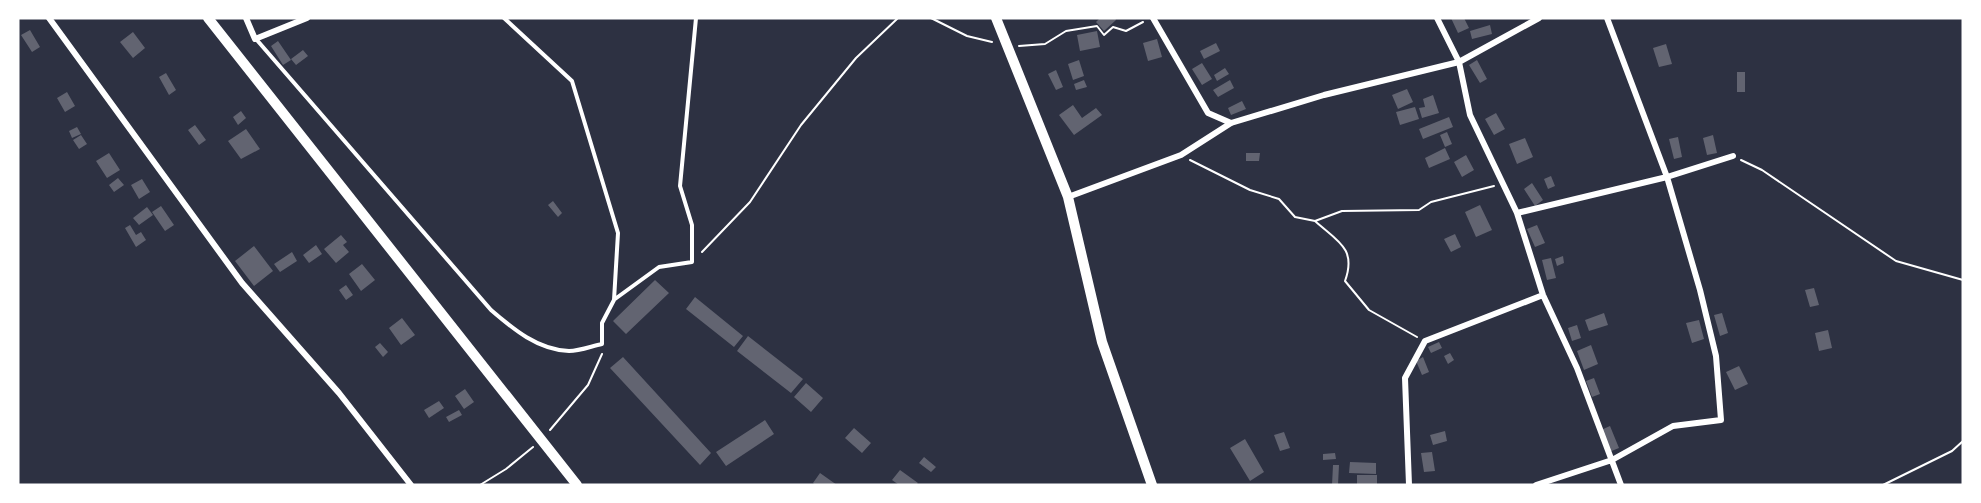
<svg xmlns="http://www.w3.org/2000/svg" width="1981" height="503" font-family="'Crimson Pro',serif">
	<rect width="100%" height="100%" fill="#2d3142"/>
	<path fill="#626471" d="M1100,18H1115L1116,20L1104,31L1096,22Z
		M1451,18H1464L1469,28L1458,33Z
		M1490,25L1492,34L1472,39L1470,31Z
		M30,30L40,47L32,52L21,35Z
		M1097,31L1100,47L1080,51L1077,35Z
		M133,32L145,48L133,58L120,42Z
		M1157,39L1162,57L1148,61L1143,43Z
		M278,41L291,60L283,65L271,46Z
		M1216,43L1220,51L1204,59L1200,51Z
		M1666,44L1672,64L1659,67L1653,48Z
		M303,50L308,56L296,65L291,59Z
		M1079,60L1084,76L1073,80L1068,64Z
		M1477,60L1487,79L1480,83L1469,65Z
		M1202,63L1212,79L1202,85L1192,69Z
		M1225,68L1229,74L1217,81L1214,75Z
		M1056,70L1063,87L1056,90L1048,74Z
		M1737,72H1745V92H1737Z
		M166,73L176,90L169,95L159,77Z
		M1084,80L1087,87L1076,90L1074,84Z
		M1230,80L1234,88L1218,97L1213,90Z
		M1407,89L1413,102L1398,109L1392,95Z
		M67,92L75,106L65,112L57,98Z
		M1433,95L1439,113L1422,118L1419,108L1425,107L1423,99Z
		M1242,101L1246,109L1231,115L1228,108Z
		M1073,105L1082,118L1096,108L1102,115L1074,135L1059,115Z
		M1415,107L1419,119L1400,125L1396,112Z
		M241,111L246,118L238,125L233,117Z
		M1496,113L1505,129L1494,135L1485,119Z
		M1449,117L1453,127L1423,139L1419,129Z
		M195,125L206,140L199,145L188,130Z
		M77,127L81,134L72,138L69,131Z
		M246,129L260,149L241,159L228,141Z
		M1447,132L1452,144L1445,147L1440,135Z
		M81,135L87,144L79,149L73,140Z
		M1713,135L1717,153L1707,155L1703,138Z
		M1678,137L1682,157L1674,159L1669,139Z
		M1525,138L1533,157L1517,164L1509,144Z
		M1445,148L1450,159L1429,168L1425,158Z
		M109,153L120,170L107,178L96,161Z
		M1246,153H1260L1259,161H1246Z
		M1466,155L1474,170L1462,177L1454,162Z
		M1551,176L1555,186L1548,189L1544,179Z
		M118,178L124,185L114,192L109,185Z
		M142,179L150,192L139,199L131,185Z
		M1532,183L1543,200L1535,206L1524,189Z
		M553,201L562,213L558,217L548,205Z
		M1480,205L1492,230L1476,237L1465,212Z
		M161,206L174,225L165,231L152,212Z
		M147,207L153,215L139,225L133,218Z
		M130,225L136,235L141,232L146,240L136,247L125,228Z
		M1537,225L1545,243L1535,247L1527,229Z
		M1455,234L1461,247L1451,252L1444,239Z
		M341,235L347,242L343,245L349,252L336,263L324,249Z
		M316,245L322,254L309,263L303,255Z
		M254,246L273,271L254,286L235,261Z
		M292,252L297,261L280,272L274,264Z
		M1563,256L1564,263L1557,266L1555,259Z
		M1551,258L1556,278L1547,280L1542,260Z
		M362,264L375,280L361,291L349,274Z
		M655,280L669,293L626,334L613,321Z
		M346,285L353,295L346,300L339,290Z
		M1814,288L1819,305L1810,307L1805,290Z
		M695,297L743,336L734,347L686,309Z
		M1604,313L1608,325L1589,331L1585,320Z
		M1722,313L1728,333L1720,336L1714,315Z
		M402,318L415,335L401,345L389,328Z
		M1699,320L1704,339L1692,343L1686,323Z
		M1577,325L1581,338L1572,341L1568,328Z
		M1828,330L1832,348L1819,351L1815,333Z
		M748,336L803,379L791,393L737,351Z
		M1439,342L1442,348L1431,353L1428,347Z
		M380,343L388,352L383,357L375,347Z
		M1591,345L1598,364L1584,370L1577,351Z
		M1450,353L1454,360L1448,364L1444,356Z
		M623,357L711,453L700,465L610,368Z
		M1423,357L1429,372L1422,375L1416,361Z
		M1739,366L1748,384L1735,390L1726,372Z
		M1594,378L1600,394L1592,397L1586,381Z
		M806,383L823,398L811,412L794,397Z
		M465,389L474,402L464,409L455,396Z
		M439,401L444,408L429,418L424,410Z
		M459,410L462,415L449,422L446,417Z
		M765,420L774,434L726,466L716,452Z
		M1610,426L1619,448L1609,452L1601,430Z
		M854,428L871,443L862,453L845,438Z
		M1445,431L1447,441L1433,445L1430,435Z
		M1284,432L1290,448L1280,451L1274,435Z
		M1245,439L1264,472L1250,481L1230,448Z
		M1432,452L1435,471L1424,472L1421,453Z
		M1335,453L1336,459L1323,460V454Z
		M924,457L936,467L931,472L919,463Z
		M1350,462L1376,463V474L1349,473Z
		M1333,465H1339L1338,485H1332Z
		M900,470L918,483L916,485H899L892,480Z
		M820,473L837,485H815L813,483Z
		M1357,475H1377V485H1357Z"/>
	<g fill="none" stroke-linecap="round" stroke-linejoin="round">
		<path stroke="#fff" stroke-width="2" d="M931,18L967,36L992,42
			M1019,46L1045,44L1066,31L1097,26L1104,35L1113,27L1126,31L1143,22
			M1190,160L1250,190L1279,199L1295,217L1315,221L1342,211L1419,210L1431,202L1494,186
			M1741,160L1762,170L1896,261L1963,280
			M1315,221C1337,241 1357,248 1345,281L1369,310L1417,337
			M702,252L750,202L801,125L856,58L898,18
			M550,430L588,385L602,354
			M480,485L506,469L533,447
			M1883,485L1952,451L1963,441"/>
		<path stroke="#fff" stroke-width="4" d="M256,39L491,310C513,329 538,350 569,351C580,351 592,346 602,344V323L614,300L618,233L572,81L504,18
			M615,299L659,267L692,262V225L680,186L696,18"/>
		<path stroke="#fff" stroke-width="6" d="M49,18L242,283L339,393L411,485
			M246,18L255,39L307,18
			M1153,18L1208,113L1231,123
			M1437,18L1459,62L1470,115L1517,213L1543,295L1577,368L1621,485
			M1068,197L1181,155L1231,123L1324,95L1459,62L1539,18
			M1517,213L1667,177L1733,156
			M1409,485L1405,378L1425,341L1543,295
			M1536,485L1612,460L1673,426L1721,420L1716,356L1700,290L1667,177L1607,18"/>
		<path stroke="#fff" stroke-width="10" d="M996,18L1068,197L1102,342L1152,485"/>
		<path stroke="#fff" stroke-width="10" d="M208,18L577,485"/>
	</g>
	<rect width="1981" height="503" fill="none" stroke="#ffffff" stroke-width="39"/>
</svg>
